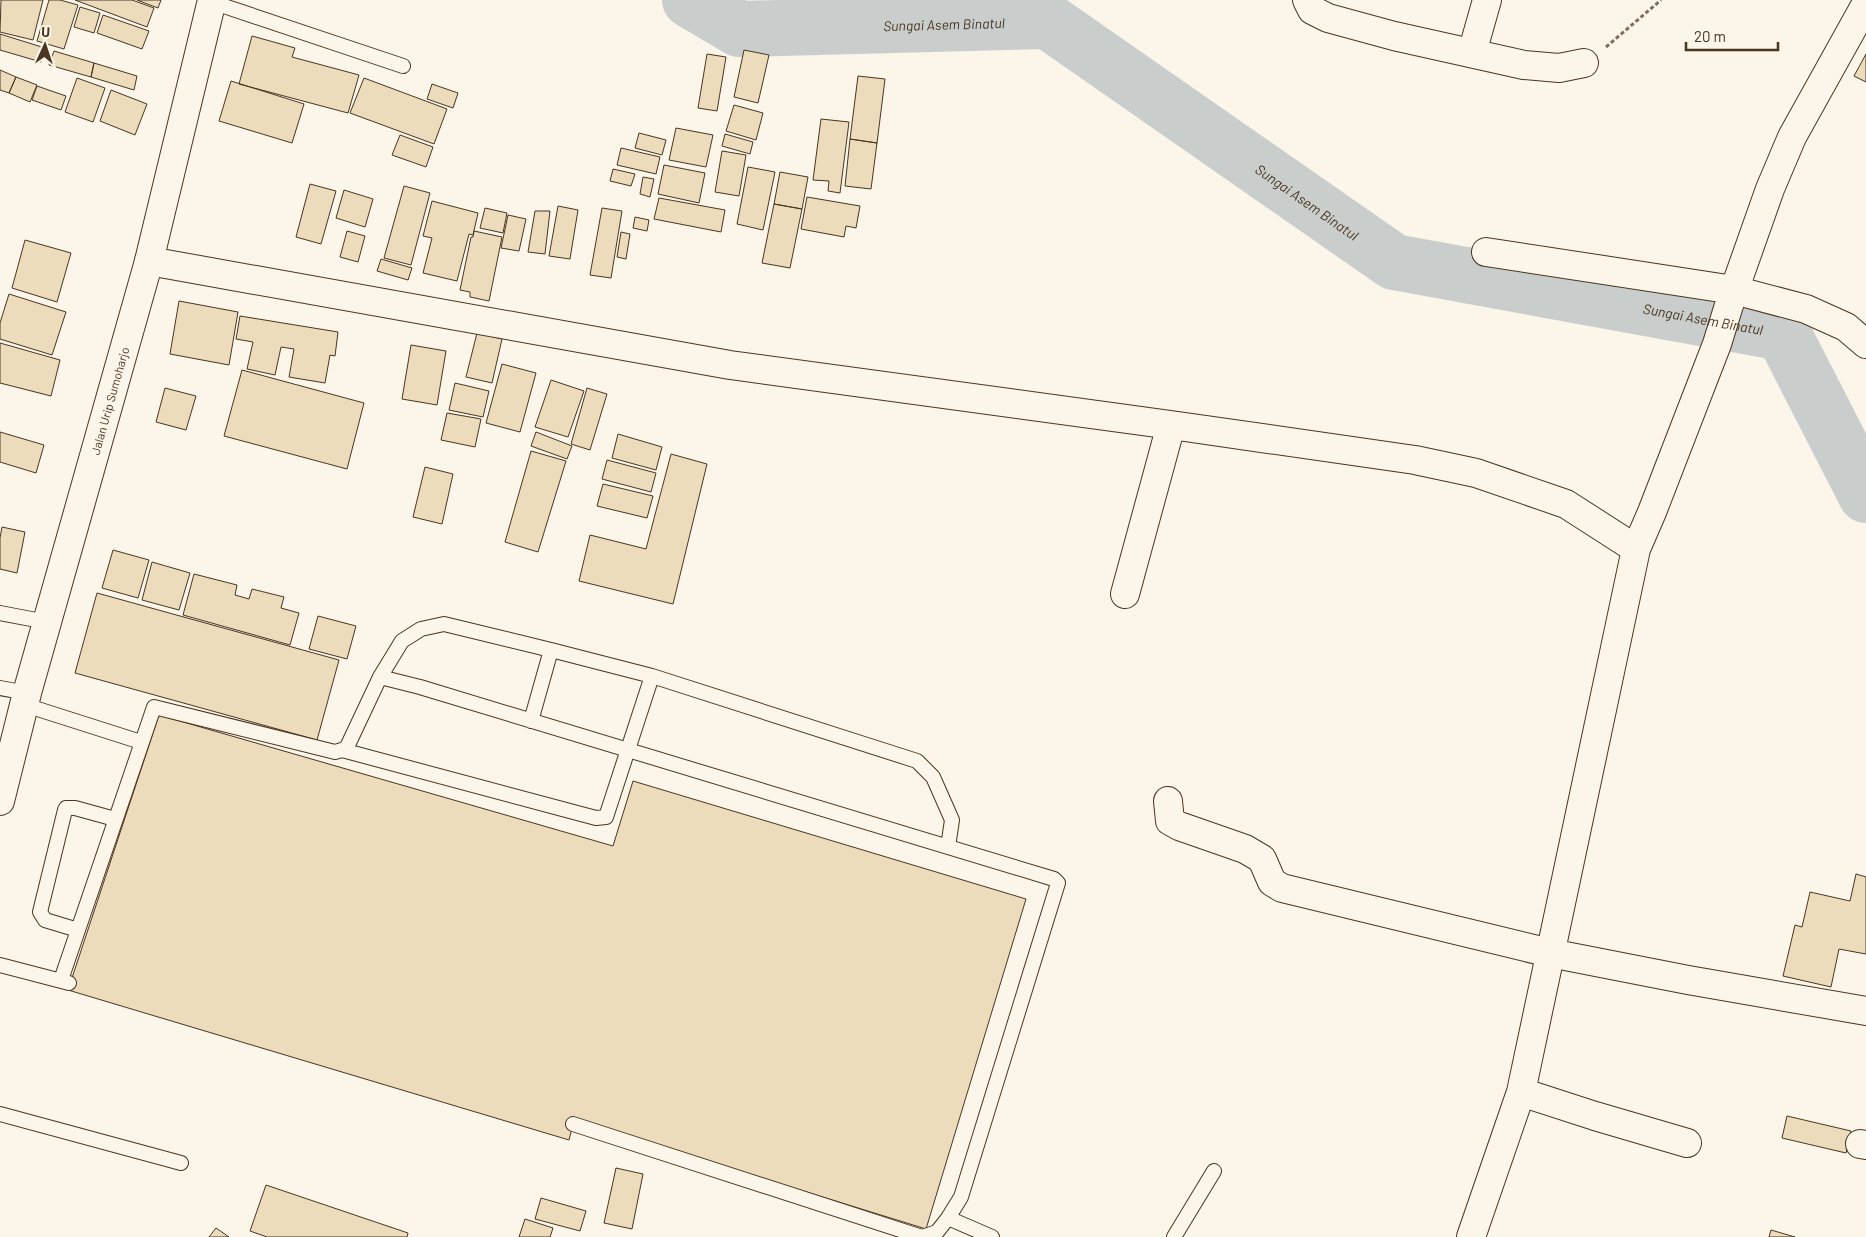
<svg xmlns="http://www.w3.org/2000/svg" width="1866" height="1237" font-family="Barlow,sans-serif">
	<rect width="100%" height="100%" fill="#fbf6e9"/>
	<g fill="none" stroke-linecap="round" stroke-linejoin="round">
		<path stroke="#c9cecd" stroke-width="56" id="s1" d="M690,0L739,29L1048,21L1394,262L1783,333L1866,495"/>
	</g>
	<path fill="#ecdcbc" stroke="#4a3520" d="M1,0H43L33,40L0,32Z
		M49,0H60L78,5L64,49L37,41Z
		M75,0H132L154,8L147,27Z
		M137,0H161L158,8Z
		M80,7L100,13L94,33L74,27Z
		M103,15L149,31L142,49L97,33Z
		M0,34L45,48L41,62L0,50Z
		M252,36L295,48L292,57L359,75L348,113L239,84Z
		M744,50L769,55L758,103L734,97Z
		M54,51L94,63L91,77L49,65Z
		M707,54L726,57L717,111L698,108Z
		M1866,54V82L1854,76Z
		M94,63L137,76L134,90L91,77Z
		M0,70L16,77L9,93L0,90Z
		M858,76L885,79L877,143L850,139Z
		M16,77L37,85L30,102L9,93Z
		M77,78L105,88L93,122L65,112Z
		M364,78L447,109L434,144L350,113Z
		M231,81L304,104L292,143L219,121Z
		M432,84L458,93L453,108L427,99Z
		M37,86L66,96L61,110L32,100Z
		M111,90L147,104L135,135L100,121Z
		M734,105L763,113L756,140L726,131Z
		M821,119L849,122L840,193L828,191L829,181L813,180Z
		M676,128L713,135L706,167L669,160Z
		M639,133L666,140L662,155L635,148Z
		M725,134L753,142L750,154L722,146Z
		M400,135L433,147L426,167L392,155Z
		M850,139L877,143L871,189L845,186Z
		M621,148L660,157L656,174L617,165Z
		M722,151L746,155L739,196L715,192Z
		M664,165L705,173L699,203L658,194Z
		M748,167L775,172L763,230L737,224Z
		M613,169L635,174L631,186L610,181Z
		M780,172L808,177L802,209L774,204Z
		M643,177L654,179L650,197L640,194Z
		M310,184L336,191L321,244L296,237Z
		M404,186L430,193L411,265L384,258Z
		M344,190L373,199L365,227L336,218Z
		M807,197L860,206L856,228L846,226L844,237L801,229Z
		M659,198L725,210L721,232L654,219Z
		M432,201L478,213L473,235L469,234L457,281L423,273L432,238L423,236Z
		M774,204L802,209L790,268L762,263Z
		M558,206L578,210L570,259L549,256Z
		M485,208L507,213L503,233L480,228Z
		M602,208L622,211L611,278L590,275Z
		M535,211H550L545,254L528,252Z
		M508,215L526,219L519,251L501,248Z
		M635,217L649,220L647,231L633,228Z
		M347,231L365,236L358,262L340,257Z
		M474,231L502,237L489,301L470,297V292L460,290L471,237H473Z
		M621,232L630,234L626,259L617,257Z
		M25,240L71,253L57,302L12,288Z
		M381,259L412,268L408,280L377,271Z
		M9,294L66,312L52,355L0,339V323Z
		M179,301L238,312L229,365L170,354Z
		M240,316L338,332L335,356L330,355L325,383L289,377L294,349L281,347L275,375L247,369L253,342L236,339Z
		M477,333L502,339L492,383L466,377Z
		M0,343L60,360L51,396L0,383Z
		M411,345L446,351L437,405L402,399Z
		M502,364L536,373L520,432L486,423Z
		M242,370L364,403L347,469L224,436Z
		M551,380L584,391L568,437L535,427Z
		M455,383L489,391L483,417L449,410Z
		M165,388L196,396L186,430L156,422Z
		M587,388L607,394L590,450L571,444Z
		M447,413L481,419L475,447L441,440Z
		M0,432L44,445L36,473L0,462Z
		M536,432L572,446L567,459L531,446Z
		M618,434L662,447L656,470L612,458Z
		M531,451L566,461L538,552L505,542Z
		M671,454L707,464L673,604L579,581L590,535L646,549Z
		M607,460L656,473L651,492L602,479Z
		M425,467L453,474L442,524L413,517Z
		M603,484L653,496L647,518L597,506Z
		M2,527L25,532L17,573L0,569V538Z
		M113,550L149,560L138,598L102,588Z
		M152,562L190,573L179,610L142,600Z
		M194,574L237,585L235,595L249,599L252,589L284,597L281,608L299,613L290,645L183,615Z
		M97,593L339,660L317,740L75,673Z
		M318,616L356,626L347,659L309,649Z
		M159,715L613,846L633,781L1026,899L926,1229L574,1120L569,1140L68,990Z
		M1856,874L1866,877V954L1839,949L1831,987L1783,976L1795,925L1802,927L1810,892L1850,901Z
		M1787,1116L1851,1131L1846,1153L1782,1138Z
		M616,1168L643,1174L632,1229L604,1223Z
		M266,1185L408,1233L407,1237H267L250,1231Z
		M541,1198L586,1211L580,1231L535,1219Z
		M525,1219L553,1228L550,1237H519Z
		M216,1228L229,1237H209Z
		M1771,1230L1795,1237H1769Z"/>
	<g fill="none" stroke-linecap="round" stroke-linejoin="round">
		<g stroke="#4a3520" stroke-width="16">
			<path id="service" d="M212,2L403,66
				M0,613L47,622
				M380,677L402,641L421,629L444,624L551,650
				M0,688L27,693
				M25,705L141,742
				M531,721L551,650L652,676
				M342,750L596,818L606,817L652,676L917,761L933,777L952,820L948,847
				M78,930L45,920L40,912L65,810L66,808H75L115,819
				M0,965L69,983
				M61,980L154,707L335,752L342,750L347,747L380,677L420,687L1054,879L1058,883L961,1197L948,1218L937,1232L922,1237L573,1124
				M0,1114L181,1163
				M948,1218L992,1237
				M1174,1237L1214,1171"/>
		</g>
		<g stroke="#4a3520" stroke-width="30">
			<path id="minor" d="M1307,0L1312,10L1328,18L1394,36L1524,65L1559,68L1584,63
				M1472,53L1487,0
				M1486,252L1734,290L1806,309L1846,327L1866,344
				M149,261L730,365L1171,425L1415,460L1476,473L1566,504L1636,549
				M1125,594L1171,425
				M1168,801L1170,821L1179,826L1245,849L1262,859L1272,882L1282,888L1550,953L1688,980L1866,1011
				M1521,1092L1595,1116L1687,1143
				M1860,1144L1866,1145
				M1471,1237L1521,1092L1636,549L1652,512L1717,344L1729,305L1770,189L1792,137L1866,4"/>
		</g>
		<g stroke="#4a3520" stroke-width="30">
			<g id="secondary">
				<path id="s2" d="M0,801L27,693L149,261L212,0"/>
			</g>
		</g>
		<path stroke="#7f6f5c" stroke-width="3" stroke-dasharray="4 2.5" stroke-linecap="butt" d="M1606,47L1661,0"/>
		<use href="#service" stroke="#fbf6e9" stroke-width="14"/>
		<use href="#minor" stroke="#fbf6e9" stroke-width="28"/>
		<use href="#secondary" stroke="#fbf6e9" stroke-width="28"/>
	</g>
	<g text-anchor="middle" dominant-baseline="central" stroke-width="4" stroke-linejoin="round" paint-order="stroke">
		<g font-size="12" fill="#4a3520" stroke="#fbf6e9">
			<text stroke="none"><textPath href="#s2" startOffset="415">Jalan Urip Sumoharjo</textPath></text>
		</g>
		<g font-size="14" font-style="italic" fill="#4a3520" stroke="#fbf6e9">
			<text stroke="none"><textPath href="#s1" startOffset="262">Sungai Asem Binatul</textPath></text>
			<text stroke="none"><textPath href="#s1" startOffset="682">Sungai Asem Binatul</textPath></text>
			<text stroke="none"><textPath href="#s1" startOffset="1102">Sungai Asem Binatul</textPath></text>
		</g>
	</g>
	<g transform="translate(45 45) rotate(3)" stroke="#fbf6e9" stroke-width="4" paint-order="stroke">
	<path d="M0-4L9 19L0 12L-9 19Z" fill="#4a3520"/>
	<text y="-8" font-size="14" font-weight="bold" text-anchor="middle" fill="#4a3520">U</text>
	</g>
	<path d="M1686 42v8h92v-8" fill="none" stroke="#4a3520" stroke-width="2.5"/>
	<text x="1694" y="42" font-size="15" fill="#4a3520" stroke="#fbf6e9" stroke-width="4" paint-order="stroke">20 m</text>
</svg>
